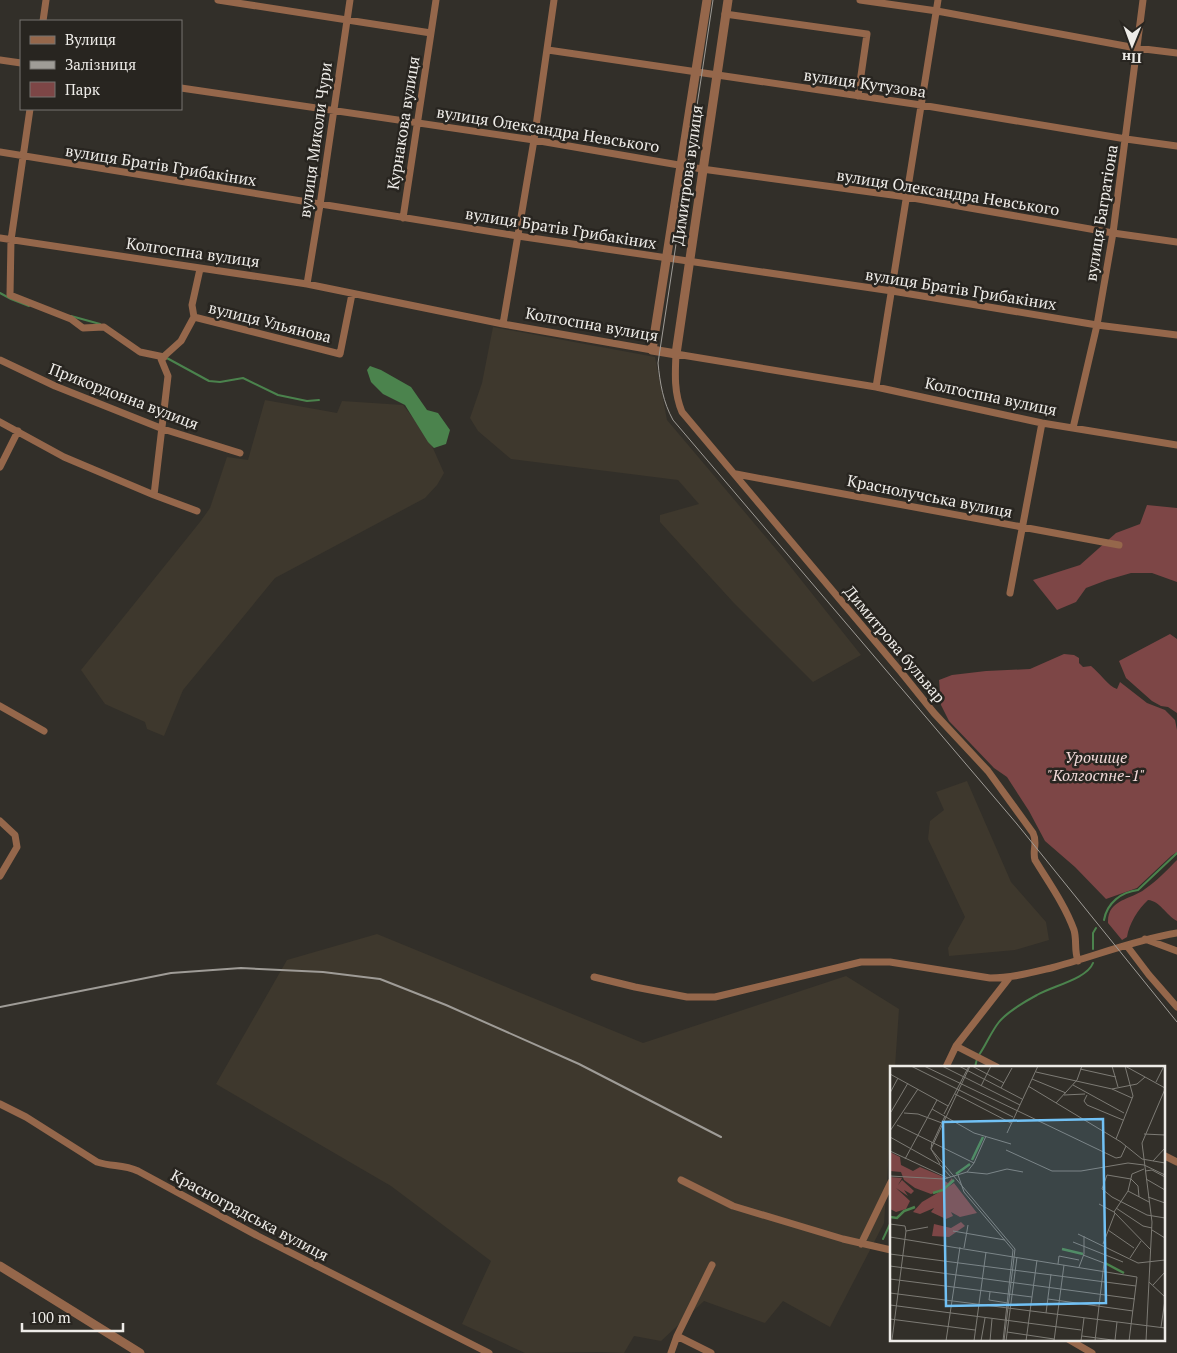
<svg xmlns="http://www.w3.org/2000/svg" width="1177" height="1353" font-family="'PT Serif',serif">
	<rect width="100%" height="100%" fill="#322f29"/>
	<path fill="#3e382d" d="M493,327L655,357L667,420L786,561L861,655L813,682L733,602L660,522V515L699,504L678,480L511,459L478,431L470,418L482,383Z
		M265,400L337,413L342,401L403,405L428,437L444,473L437,485L425,498L275,578L183,690L164,736L147,729L145,722L105,704L81,670L200,522L210,508L227,457L248,460Z
		M967,781L1011,882L1046,922L1049,940L1015,950L949,956L948,948L965,917L928,839L930,821L944,810L936,792Z
		M377,934L643,1043L846,976L899,1009L895,1067H891V1124L884,1223L830,1327L783,1301L765,1323L704,1301L661,1341L634,1336L624,1353L600,1352L525,1353L462,1324L491,1261L391,1186L216,1084L287,960Z"/>
	<path fill="#7d4646" d="M1147,505L1177,508V582L1152,573H1131L1107,580L1086,588L1076,602L1057,610L1033,580L1080,565L1116,533L1140,524Z
		M1170,634L1177,639V713L1168,707L1161,706L1152,701L1126,678L1119,661Z
		M1064,654L1074,655L1079,658V663L1083,667L1091,666C1100,673 1108,686 1117,689L1120,682L1147,703L1165,710L1175,720L1177,730V852L1171,856L1137,888L1106,899L1075,867L1045,841L1029,811L1007,777L994,768L949,721L941,705L939,680L952,675L986,671L1030,669Z
		M1177,860V921C1166,915 1160,901 1148,900C1138,909 1129,924 1127,937L1122,940L1108,923C1107,899 1131,900 1145,889C1157,881 1167,870 1177,860Z"/>
	<path fill="#4b834d" d="M370,366L381,370L411,387L427,410L438,413L450,430L446,444L434,448L428,442L405,405L383,394L371,382L367,370Z"/>
	<g fill="none" stroke-linecap="round" stroke-linejoin="round">
		<path stroke="#4b834d" stroke-width="2" d="M0,293L11,299L29,306
			M71,316L100,324
			M165,357L209,381L220,382L243,378L278,395L307,401L319,400
			M1104,920C1107,903 1121,892 1138,890L1177,853
			M1093,949V933L1096,928
			M979,1055C986,1045 991,1032 999,1022C1008,1011 1024,1002 1037,995C1052,986 1087,979 1093,963
			M975,1067L977,1059
			M883,1239L891,1222"/>
		<path stroke="#95674b" stroke-width="7" d="M218,0L431,33
			M860,0L937,11L1136,48L1177,53
			M725,14L867,34L858,96
			M43,21L46,0
			M548,50L921,105L1126,139L1177,146
			M0,60L21,63
			M181,88L534,140L702,169L907,197L1113,233L1177,242
			M30,109L11,240L10,295L71,319L83,328L104,327L140,352L164,357
			M0,152L518,236L892,291L1097,325L1177,335
			M403,218L436,0
			M0,238L307,284L503,324L652,350
			M307,284L320,205L350,0
			M194,317L340,354L352,294
			M194,317L192,305L200,269
			M503,324L534,140L554,0
			M0,360L55,386L163,429L240,453
			M876,387L938,0
			M0,422L64,457L154,495L197,511
			M1073,428L1097,325L1113,233L1143,0
			M0,467L18,431
			M736,474L1119,545
			M154,495L168,376L161,359L181,341L194,317
			M1010,593L1042,423
			M0,706L44,731
			M0,821L15,835L17,847L0,876
			M1145,939L1177,951
			M1127,946L1149,975L1177,1007
			M1078,961C1074,950 1077,940 1074,930C1065,905 1049,883 1035,860C1032,850 1038,843 1033,833L988,771L934,713L901,672L682,412C674,393 675,374 676,354L876,387L1042,423L1177,445
			M594,977L635,987L687,997H715L861,962H890L990,978C1011,978 1030,973 1051,968C1093,957 1134,940 1177,933
			M946,1067L956,1046
			M997,1067L956,1046L1009,978
			M0,1104L26,1117L97,1162C112,1167 123,1164 138,1171L258,1236L489,1353
			M1163,1155L1177,1162
			M681,1180L733,1206L843,1239L891,1250
			M861,1244L891,1182
			M677,1336L711,1353
			M1068,1339L1092,1353
			M671,1353L677,1336L712,1265"/>
		<path stroke="#95674b" stroke-width="9" d="M707,0L652,350L676,354L728,0
			M0,1266L140,1353"/>
		<path stroke="#9f9c97" stroke-width="1" d="M713,0L658,363C660,383 663,402 673,420L1017,824L1177,1022"/>
		<path stroke="#9f9c97" stroke-width="2" d="M0,1007L171,973L241,968L323,972L380,979L446,1005L579,1064L721,1137"/>
	</g>
	<g text-anchor="middle" dominant-baseline="central" stroke-width="5" stroke-linejoin="round" paint-order="stroke">
		<g font-size="16" fill="#eeece8" stroke="#282520">
			<text transform="translate(865 83) rotate(8)">вулиця Кутузова</text>
			<text transform="translate(403 123) rotate(-81)">Курнакова вулиця</text>
			<text transform="translate(548 129) rotate(9)">вулиця Олександра Невського</text>
			<text transform="translate(315 140) rotate(-82)">вулиця Миколи Чури</text>
			<text transform="translate(161 165) rotate(9)">вулиця Братів Грибакіних</text>
			<text transform="translate(687 175) rotate(-82)">Димитрова вулиця</text>
			<text transform="translate(948 192) rotate(9)">вулиця Олександра Невського</text>
			<text transform="translate(1101 213) rotate(-81)">вулиця Багратіона</text>
			<text transform="translate(561 228) rotate(9)">вулиця Братів Грибакіних</text>
			<text transform="translate(193 252) rotate(8)">Колгоспна вулиця</text>
			<text transform="translate(961 289) rotate(9)">вулиця Братів Грибакіних</text>
			<text transform="translate(270 322) rotate(14)">вулиця Ульянова</text>
			<text transform="translate(592 324) rotate(10)">Колгоспна вулиця</text>
			<text transform="translate(124 396) rotate(21)">Прикордонна вулиця</text>
			<text transform="translate(991 396) rotate(12)">Колгоспна вулиця</text>
			<text transform="translate(930 496) rotate(11)">Краснолучська вулиця</text>
			<text transform="translate(895 644) rotate(50)">Димитрова бульвар</text>
			<text transform="translate(250 1215) rotate(28)">Красноградська вулиця</text>
		</g>
		<g font-size="16" font-style="italic" fill="#f1d9d8" stroke="#282520">
			<text x="1096" y="757">Урочище<tspan x="1096" dy="18">"Колгоспне-1"</tspan></text>
		</g>
	</g>
	<g transform="translate(890 1066)">
		<rect width="275" height="275" fill="#322f29"/>
		<path d="M0,86L10,91L11,99L23,105L30,101L56,112L53,114L58,117L62,112L63,116L52,125L64,117L87,147L70,151L61,146L63,150L56,153L41,146L44,142L30,148L23,146L32,136L51,125L41,128L25,122L14,114L11,106L0,105ZM0,111L12,112L8,119L12,114L24,125L21,128L14,124L18,130L6,122L20,135L16,143L6,146L0,143ZM71,156L75,160L59,171L42,170L44,158L61,162Z" fill="#7d4646"/>
		<path fill="none" stroke="#4b834d" stroke-width="2.5" d="M82,94L93,71M66,108L80,98M43,127L53,124L64,114M0,151L7,152L14,145L25,141M172,183L193,188M215,197L234,207"/>
		<path fill="none" stroke="#7d7b75" stroke-width="1" d="M21,0L123,51M34,0L226,92L231,91L236,80M52,0L130,39M69,0L132,33M80,0L41,83L125,183L114,275M82,0L114,17M222,0L228,21M235,0L275,22M190,3L226,11M146,6L222,23L247,18L255,11M0,8L58,40M142,13L176,27M266,16L274,0M183,19L234,47M91,20L101,0M138,20L231,76L252,93L275,97M111,22L122,2M222,23L242,32M0,27L8,12M65,28L121,57M174,29L195,28M197,29L194,35L197,39L233,54M166,37L187,14L192,0M42,43L84,67L121,78M1,46L18,17M14,47L28,48L52,57M54,48L79,0M7,59L84,97L77,106M0,65L28,23M117,67L148,0M254,68L275,69M0,71L50,99L61,111M226,73L243,30L235,0M42,76L41,83L50,98M43,76L55,50M116,84L162,105H191L238,97L254,99L275,109M0,85L58,112M15,93L47,34M263,95L275,82M84,97L96,70M255,105L262,104L275,111M68,109L74,126L123,184L113,275M0,110L54,113L77,106L97,108L117,103L133,106M256,113L275,124M238,125L259,136M249,131L248,120L241,113L217,109L212,123L222,131L257,149L275,152M258,131L275,137M209,138L224,146L261,184M226,142L253,160L262,162M224,146L238,125L242,108L254,103M0,158L15,160L16,165L2,274M218,164L244,182M262,164L275,172M16,165L38,161M63,165L115,174M188,168L248,197M0,171L247,211L239,275M183,176L233,196M213,178L225,147M74,182L78,159M0,188L246,220M193,189L214,197L205,275M240,192L251,175M248,197L275,194M168,198L169,190L189,194M0,200L245,233M189,201L194,188V170M0,213L142,231M259,216L275,231M263,219L275,206M100,226L99,234L118,237M0,227L275,262M158,233L243,245M0,239L191,264M156,247L161,208M0,253L85,264M271,261L275,234M117,266L164,273M192,270L230,275M225,274L227,256M56,275L70,181M84,275L96,186M91,275L95,252M100,275L102,253M116,275L127,191M136,275L147,194M164,275L174,199M191,275L194,252M256,275L262,156L252,77L275,23"/>
		<path fill="#71c1f5" fill-opacity="0.15" stroke="#71c1f5" stroke-width="2.5" d="M213,53L216,237L56,240L53,56Z"/>
		<rect width="275" height="275" fill="none" stroke="#eeece8" stroke-width="2.5"/>
	</g>
	<rect x="20" y="20" width="162" height="90" fill="#282520" stroke="#777570"/>
	<rect x="30" y="36" width="25" height="8" fill="#95674b" stroke="#777570"/>
	<text x="65" y="45" font-size="15" fill="#eeece8">Вулиця</text>
	<rect x="30" y="61" width="25" height="8" fill="#9f9c97" stroke="#777570"/>
	<text x="65" y="70" font-size="15" fill="#eeece8">Залізниця</text>
	<rect x="30" y="82" width="25" height="15" fill="#7d4646" stroke="#777570"/>
	<text x="65" y="95" font-size="15" fill="#eeece8">Парк</text>
	<g transform="translate(1132 45) rotate(181)" stroke="#282520" stroke-width="4" paint-order="stroke">
	<path d="M0-4L9 19L0 12L-9 19Z" fill="#eeece8"/>
	<text y="-8" font-size="14" font-weight="bold" text-anchor="middle" fill="#eeece8">Пн</text>
	</g>
	<path d="M22 1323v8h101v-8" fill="none" stroke="#eeece8" stroke-width="2.5"/>
	<text x="30" y="1323" font-size="15" fill="#eeece8" stroke="#282520" stroke-width="4" paint-order="stroke">100 m</text>
</svg>
